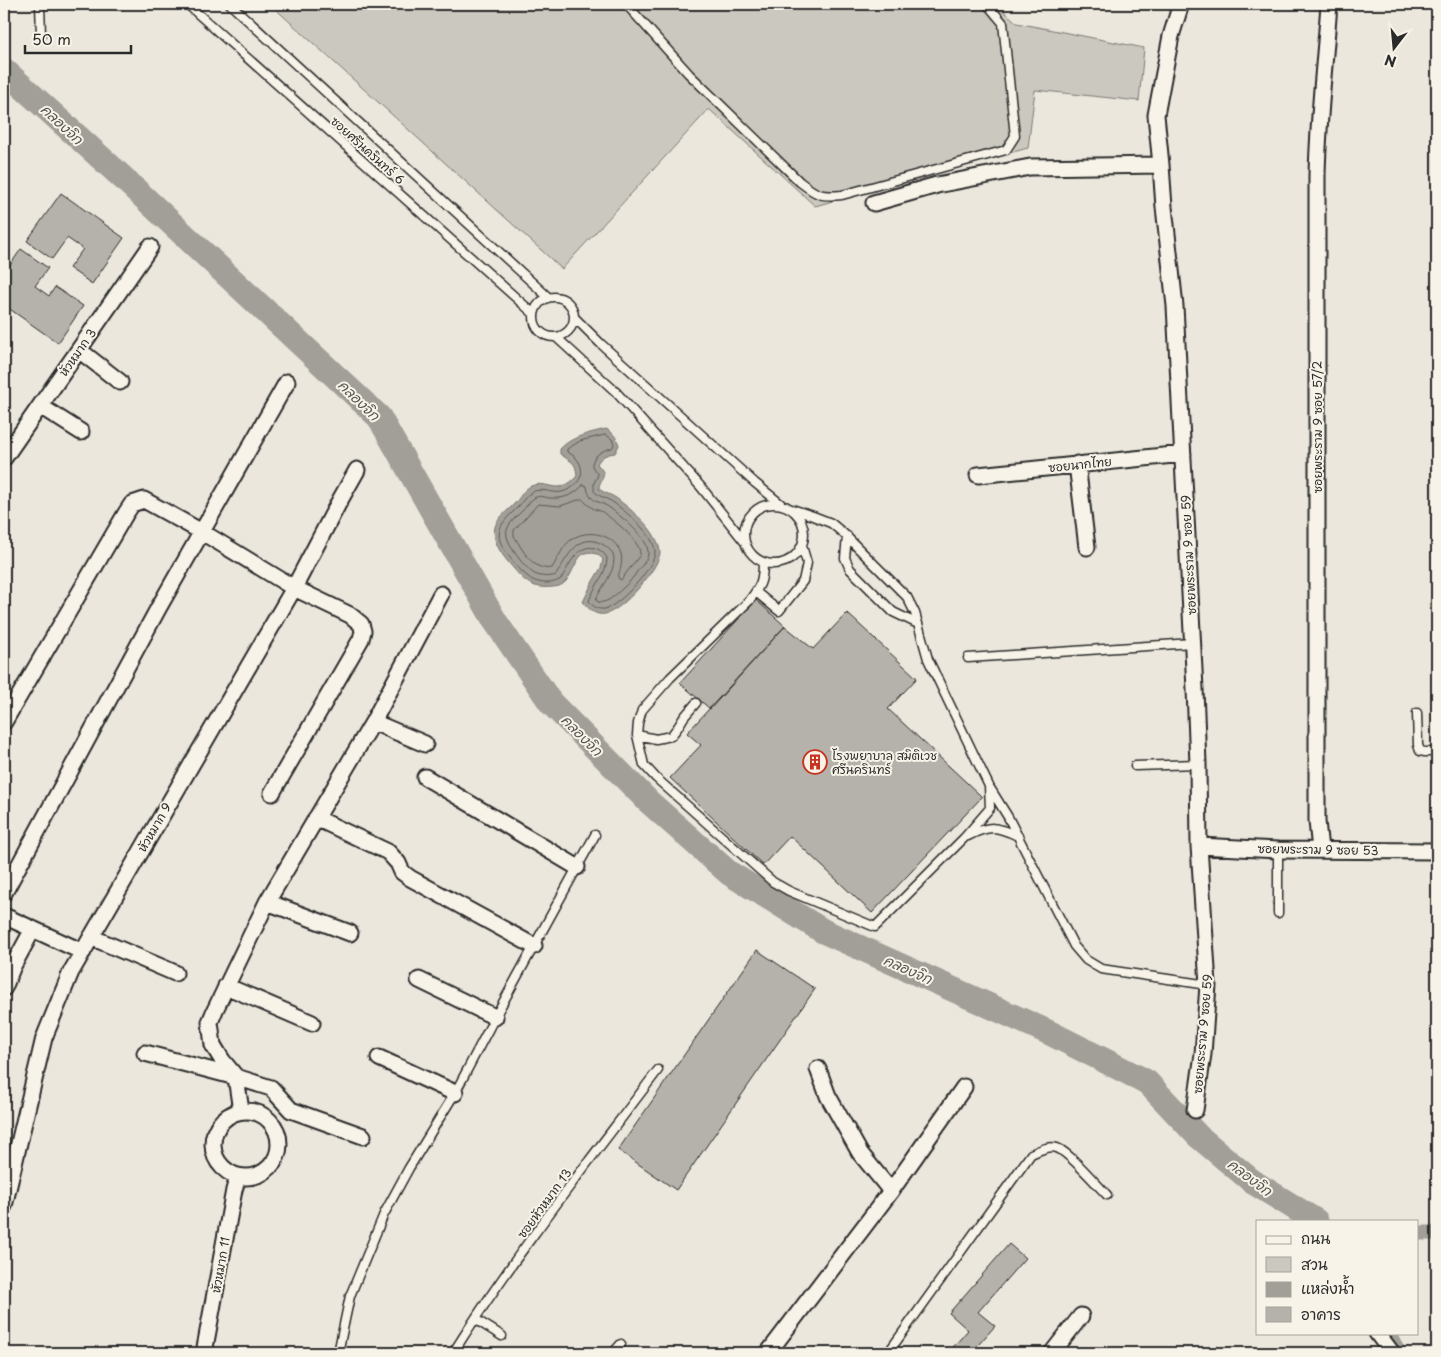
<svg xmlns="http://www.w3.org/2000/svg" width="1441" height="1357" font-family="'Playpen Sans','Playpen Sans Thai',sans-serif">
	<rect width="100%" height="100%" fill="#ebe7dd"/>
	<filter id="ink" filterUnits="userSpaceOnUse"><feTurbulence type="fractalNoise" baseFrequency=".02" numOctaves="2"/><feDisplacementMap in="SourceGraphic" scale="10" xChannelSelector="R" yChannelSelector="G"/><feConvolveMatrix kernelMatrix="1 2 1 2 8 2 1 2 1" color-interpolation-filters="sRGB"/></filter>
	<g filter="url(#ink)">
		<path fill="#cbc8bf" stroke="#7b7a75" d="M270,4H996L1017,23L1144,48L1139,101L1035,90L1028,148L815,206L709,109L562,269Z"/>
		<path fill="#a29f98" stroke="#72716c" d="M606,429C614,433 616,437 619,445L615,453C607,454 601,456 597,464C610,477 599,478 599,489C604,493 610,494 616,498C628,507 650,525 656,539C658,542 660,549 660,553C658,570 622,611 605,614C595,616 589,609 583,602L593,581L601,568L603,559L597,554L589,552C587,553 584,553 582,555C574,562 572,577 563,584C560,586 556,587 553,587C533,589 526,583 514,569C503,556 488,539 497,522C502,514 510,509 516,502C521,496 524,489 531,486C549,479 557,498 577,476C576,461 571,462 560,454V449C572,436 590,433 606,429Z"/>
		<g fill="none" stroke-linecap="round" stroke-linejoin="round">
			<path stroke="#5b5957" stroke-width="1" d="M606,435L612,439L614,445L612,448C605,449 593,455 592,464C592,468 597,472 598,475L594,483V491C599,497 607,498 614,503C626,512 655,535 655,552C655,567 619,606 605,609C597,610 593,606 589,601C594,586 607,574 607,558C604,553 601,550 595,548C577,543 568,568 561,579C553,584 543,584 535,581C524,577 504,552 500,541C498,535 500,527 503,523C508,516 514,511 519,506C523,501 526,495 532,492C541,487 552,494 562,492C577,488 589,473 576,458C574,455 570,454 567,452V449L580,441Z
				M583,485L587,486C589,503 599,500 610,508C621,517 650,538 648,554C647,560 642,566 638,570C634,577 629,583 623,588C616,594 608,604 598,602L596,599C602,586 614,574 614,559C614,553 608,547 602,544C578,531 567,558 556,575C550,577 543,577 537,575C527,572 503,541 507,530C509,523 516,517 521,512C526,508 529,501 534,498C539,495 544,497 549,498C563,499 574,496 583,485Z
				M582,499C586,503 589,506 594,509C598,510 602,511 605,514C616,522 641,541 640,555L621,580L619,579L618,577C620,570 623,562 621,554C615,534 588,528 572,539C563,545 558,559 552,568C533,572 522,549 514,536V530L538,504L560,506Z"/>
			<path stroke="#a29f98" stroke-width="15" d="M1417,1233H1437
				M1388,1333L1399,1353"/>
			<path stroke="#a29f98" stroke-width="25" d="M4,70L122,177L379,417L495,621L551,703L649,802L729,873L823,931L1050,1033L1147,1082L1198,1136L1253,1182L1316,1221"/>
		</g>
		<path fill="#b5b2ab" stroke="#2b2b2b" d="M61,193L124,238L92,284L69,268L83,249L67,238L52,259L27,241Z
			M21,249L48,268L35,286L49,296L55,287L83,306L58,343L4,305V274Z
			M756,600L785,626L710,709L680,683Z
			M847,613L917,678L888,709L982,797L872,913L790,836L763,865L670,778L701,745L687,733L785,626L813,649Z
			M757,950L815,989L676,1190L618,1150Z
			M1009,1244L1025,1258L978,1312L995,1326L971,1353H948L968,1330L949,1313Z
			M1217,1346L1226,1353H1211Z"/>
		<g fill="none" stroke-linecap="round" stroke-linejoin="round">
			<g stroke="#2b2b2b" stroke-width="11">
				<path id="service" d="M40,4L41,35
					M187,4L534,314
					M230,4L548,297
					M626,4L689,74L800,182C817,195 820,197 842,195L1006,150L1015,136L1003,23L987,4
					M534 317a20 20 0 1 1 40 0a20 20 0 1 1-40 0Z
					M575,318L600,343L755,483L781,504
					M556,337L616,392L701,487L744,541
					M744 534a30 30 0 1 1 60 0a30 30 0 1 1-60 0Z
					M847,536L845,558L850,569L893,612L918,624
					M763,562C763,581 761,585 749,601L670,678L642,710L638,723L637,735L644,765L656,778L773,882L789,891L875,927L964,838L990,808L989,786L928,659L915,613L907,597L843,533L831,523L813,516L792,509
					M756,592L779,611L803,581L807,563L802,546
					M968,658L1192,643
					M1417,713L1418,745L1420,751L1425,752H1437
					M637,735L656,739L671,736L678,727L684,717L696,703
					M1135,766L1198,764
					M990,788L1008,817L1074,946L1086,960L1101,969L1208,985
					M968,836C990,825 996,826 1018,836
					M1278,913V850
					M475,1319L502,1336
					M338,1353L350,1296L384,1214L409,1168L455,1093L495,1017L595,835
					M453,1353C515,1254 588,1163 658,1070
					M613,1353L621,1344
					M888,1353L1031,1154C1038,1151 1049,1145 1057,1148C1070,1153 1096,1184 1107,1195"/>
			</g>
			<g stroke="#2b2b2b" stroke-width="19">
				<path id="minor" d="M1181,4L1171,36L1156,115L1161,165L1164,207L1175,306L1195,689L1198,764L1199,846L1208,985L1203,1054L1195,1110
					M874,203L937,185L1030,167L1161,165
					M79,350L120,382
					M40,406L81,432
					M4,458L150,247
					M1077,464L1087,547
					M978,475L1183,454
					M4,722L126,513L132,504L144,500L202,532L294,588L350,615L361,624L363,631L361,639L272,793
					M373,722L425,744
					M425,777L577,867
					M316,818L388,852L398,863L402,872L410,878L534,946
					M1199,846L1278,850L1437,851
					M1320,850L1317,821V176C1318,119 1325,61 1329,4
					M4,893L159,607L287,382
					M267,902L350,933
					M4,916L83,952
					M91,937L175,973
					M419,980L495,1017
					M226,986L312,1023
					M4,988L13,966L33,929
					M145,1053L236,1077L241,1111
					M379,1058L455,1093
					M818,1069L828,1096L860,1153L891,1191
					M213 1144a33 33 0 1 1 66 0a33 33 0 1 1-66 0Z
					M363,1136L291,1110L271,1088L236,1077L222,1060L213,1045L210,1022L215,1010L267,902L373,722L441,594
					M4,1206L44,1038L71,972L294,588L339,502L357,470
					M1377,1333L1392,1353
					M204,1353L234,1190L238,1177
					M768,1353L891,1191L964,1087
					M1052,1353L1081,1316"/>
			</g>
			<use href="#service" stroke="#f7f3e8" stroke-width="8"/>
			<use href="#minor" stroke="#f7f3e8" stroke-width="15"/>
		</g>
	</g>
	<defs>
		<g id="building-ring" transform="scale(1.25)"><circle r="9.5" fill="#f7f3e8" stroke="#c8321e" stroke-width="1.5"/><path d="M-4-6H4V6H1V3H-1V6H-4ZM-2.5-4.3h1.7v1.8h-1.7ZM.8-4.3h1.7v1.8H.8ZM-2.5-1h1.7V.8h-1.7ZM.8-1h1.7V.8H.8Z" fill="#c8321e"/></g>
	</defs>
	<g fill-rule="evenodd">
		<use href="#building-ring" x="815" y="762"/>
	</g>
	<g text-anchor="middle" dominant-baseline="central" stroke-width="4" stroke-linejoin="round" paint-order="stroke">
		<g font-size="12" fill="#2b2b2b" stroke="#f7f3e8">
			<text transform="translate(368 150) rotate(42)">ซอยศรีนครินทร์ 6</text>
			<text transform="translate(77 352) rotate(-55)">หัวหมาก 3</text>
			<text transform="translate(1317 427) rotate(-90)">ซอยพระราม 9 ซอย 57/2</text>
			<text transform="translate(1080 464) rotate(-6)">ซอยนากไทย</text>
			<text transform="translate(1188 555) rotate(-93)">ซอยพระราม 9 ซอย 59</text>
			<text transform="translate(154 827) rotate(-60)">หัวหมาก 9</text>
			<text transform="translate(1318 849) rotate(1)">ซอยพระราม 9 ซอย 53</text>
			<text transform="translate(1202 1034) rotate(-85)">ซอยพระราม 9 ซอย 59</text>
			<text transform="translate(544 1203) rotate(-54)">ซอยหัวหมาก 13</text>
			<text transform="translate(220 1265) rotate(-80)">หัวหมาก 11</text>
		</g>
		<g font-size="12" fill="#2b2b2b" stroke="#f7f3e8" text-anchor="start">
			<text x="832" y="755">โรงพยาบาล สมิติเวช<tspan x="832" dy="14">ศรีนครินทร์</tspan></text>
		</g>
		<g font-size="14" font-style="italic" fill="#555451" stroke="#f7f3e8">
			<text transform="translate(62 124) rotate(43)">คลองจิก</text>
			<text transform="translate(359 400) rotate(44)">คลองจิก</text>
			<text transform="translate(582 735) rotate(45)">คลองจิก</text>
			<text transform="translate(908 969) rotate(24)">คลองจิก</text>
			<text transform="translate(1250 1177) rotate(37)">คลองจิก</text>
		</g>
	</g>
	<rect width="1441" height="1357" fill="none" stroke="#f7f3e8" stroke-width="20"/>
	<rect x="10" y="10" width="1421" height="1337" fill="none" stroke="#2b2b2b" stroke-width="2" filter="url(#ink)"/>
	<rect x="1256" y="1220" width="162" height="115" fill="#f7f3e8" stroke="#a5a39c"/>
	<rect x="1266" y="1236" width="25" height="8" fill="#f7f3e8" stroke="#a5a39c"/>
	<text x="1301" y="1244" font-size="15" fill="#2b2b2b">ถนน</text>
	<rect x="1266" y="1257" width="25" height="15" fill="#cbc8bf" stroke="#a5a39c"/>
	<text x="1301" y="1270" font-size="15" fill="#2b2b2b">สวน</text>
	<rect x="1266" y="1282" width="25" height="15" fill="#a29f98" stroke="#a5a39c"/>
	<text x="1301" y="1294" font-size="15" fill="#2b2b2b">แหล่งน้ำ</text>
	<rect x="1266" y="1307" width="25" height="15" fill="#b5b2ab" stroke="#a5a39c"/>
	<text x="1301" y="1320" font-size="15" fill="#2b2b2b">อาคาร</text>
	<g transform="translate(1394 48) rotate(196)" stroke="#f7f3e8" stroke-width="4" paint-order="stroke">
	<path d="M0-4L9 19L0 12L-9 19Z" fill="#2b2b2b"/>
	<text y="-8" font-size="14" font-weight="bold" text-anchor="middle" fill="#2b2b2b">N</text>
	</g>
	<path d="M25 45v8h106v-8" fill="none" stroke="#2b2b2b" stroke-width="2.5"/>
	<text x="32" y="45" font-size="15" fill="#2b2b2b" stroke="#f7f3e8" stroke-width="4" paint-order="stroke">50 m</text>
</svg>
